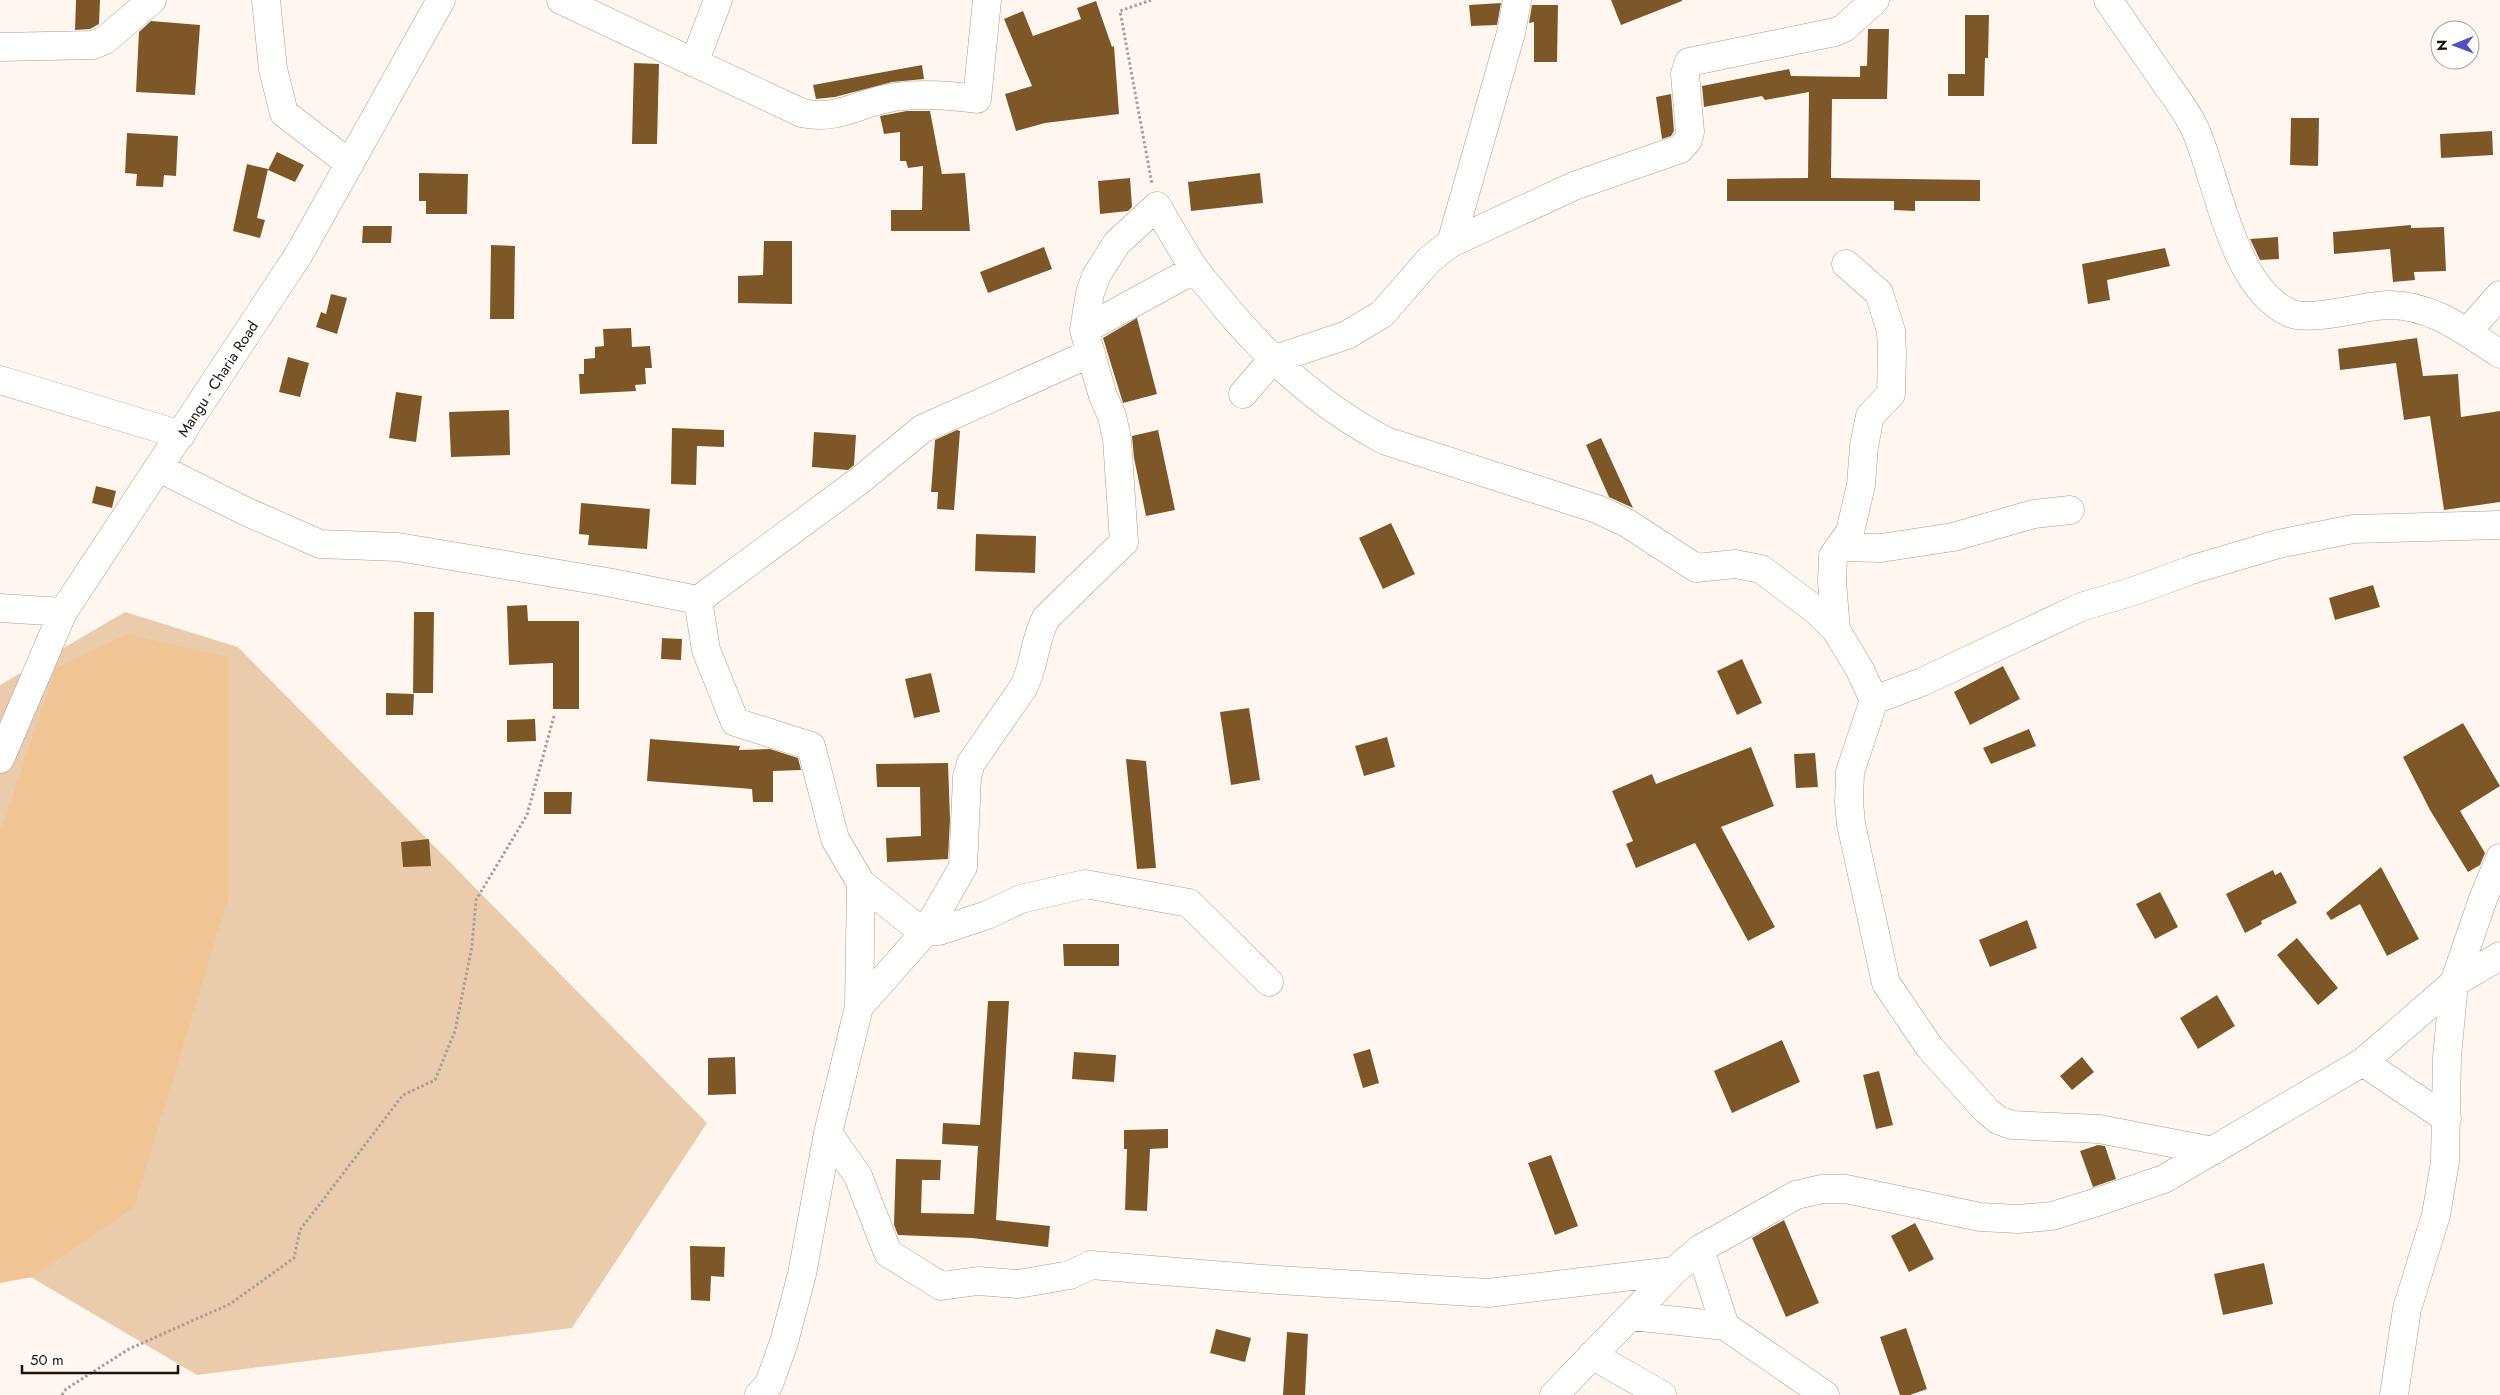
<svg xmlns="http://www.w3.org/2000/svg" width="2500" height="1395" font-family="Jost,sans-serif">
	<rect width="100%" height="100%" fill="#fff7ef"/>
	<path fill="#eaccac" d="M125,612L238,647L707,1123L572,1328L197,1375L0,1259V685Z"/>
	<path fill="#f1c494" d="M127,634L228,657V899L134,1207L33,1277L0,1283V833L56,668Z"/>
	<path fill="#7e5729" d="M76,0H100L99,24L90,29L75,30Z
		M1611,0H1682V1L1621,25Z
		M1096,1L1112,47L1114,46L1119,114L1045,123L1016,131L1005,94L1032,86L1004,19L1023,11L1033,36L1081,19L1077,8Z
		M1501,3L1497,25L1471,26L1469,5Z
		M1532,5H1558L1557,62H1534V22L1529,23Z
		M1965,15H1989L1988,58H1985L1984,96H1948V74H1965Z
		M151,21L200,25L195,95L136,92L139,32Z
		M1868,29H1889L1887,99H1832L1831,178L1980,180V201H1915V211L1894,210V201H1727V179L1808,178L1809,92L1765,100L1762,96L1704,107L1702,86L1789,69L1791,76L1860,77V66H1867Z
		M634,63L659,64L657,144H632Z
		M922,65L924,79L892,82L835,97L816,99L813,85Z
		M1671,94L1674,131L1671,136L1662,139L1656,97Z
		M907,111H930L942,174L965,173L970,231H891V210H922L923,166L908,168L906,161H900V132L884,134L880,116Z
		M2291,118H2319L2318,166L2290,165Z
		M2492,131L2493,155L2441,158L2440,134Z
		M127,133L178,136L176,176L164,175L163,187L136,186L137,174L125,173Z
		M277,152L304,165L295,182L268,170Z
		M247,164L268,169L257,218L265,220L260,238L233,231Z
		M419,173L468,174L467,214H426V201H419Z
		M1260,173L1263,203L1191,211L1188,182Z
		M1130,178L1132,207L1128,211L1100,214L1098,181Z
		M2411,225V228L2444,227L2446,271L2414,272L2415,280L2393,282L2390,249L2334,254L2333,232Z
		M363,226H392L391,243H362Z
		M2278,237L2279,259L2260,260L2250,239Z
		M764,241H792V304L738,303V276L763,275Z
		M491,245L515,246L514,319H490Z
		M1044,247L1052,269L988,293L980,272Z
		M2165,248L2170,266L2107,280L2110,300L2088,304L2082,264Z
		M331,294L347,298L337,334L316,327L321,312L326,314Z
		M1137,318L1157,394L1123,403L1103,338Z
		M631,328L632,347L650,346L652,368H645L646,384L635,385L636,391L580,394L579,374H584V359L595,358V347L604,346L603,329Z
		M2417,338L2423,376L2458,374L2461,417L2500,411V502L2444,510L2430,416L2404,420L2396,363L2340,370L2338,349Z
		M288,357L309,363L300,397L279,392Z
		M396,392L422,396L416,442L389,438Z
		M509,410L510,455L451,457L449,412Z
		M672,428L724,430V447L697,446L696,485L671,484Z
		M957,430L960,431L954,510L937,509L938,492H931L935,440Z
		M1158,430L1175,510L1146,516L1134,458L1132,436Z
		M814,432L856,435L854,465L848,470L812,467Z
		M1601,438L1633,508L1609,497L1586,445Z
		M96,486L116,491L112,508L92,503Z
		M581,503L650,509L647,549L588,545L589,535L579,534Z
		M1391,523L1415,574L1383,589L1359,538Z
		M976,534L1036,536L1035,573L975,571Z
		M2373,585L2380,607L2335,620L2329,598Z
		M527,605L528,621H579V709H553V663L509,665L507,606Z
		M414,612H434L433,693H413Z
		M662,638L682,639L681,660L661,659Z
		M1742,659L1762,703L1737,715L1717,671Z
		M2003,666L2020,699L1970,725L1954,692Z
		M931,673L940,712L914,718L905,679Z
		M386,693L414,694L413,715H386Z
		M1249,708L1260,780L1231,785L1220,712Z
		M535,719L536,741L507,742V720Z
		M2463,723L2500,786L2460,811L2485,853L2480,865L2468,872L2430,810L2403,757Z
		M2029,729L2036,746L1991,764L1983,748Z
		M1387,737L1395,767L1364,776L1355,746Z
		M650,739L740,746L739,750L770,749L798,758L801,770L773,771V802H753L752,789L647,781Z
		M1751,747L1774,806L1721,827L1775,927L1748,941L1695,843L1636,868L1626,844L1633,841L1612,791L1652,774L1656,784Z
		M1815,753L1818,787L1796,788L1794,754Z
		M1126,759L1146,761L1156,868L1137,869Z
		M948,763L950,819L948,859L887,862L886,838L921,836L920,787H877L876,764Z
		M544,792H572L571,814H544Z
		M429,839L431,866L403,867L401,842Z
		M2381,867L2419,939L2387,956L2360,904L2331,920L2326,913Z
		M2273,870L2275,875L2281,872L2297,903L2261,921L2262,924L2245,933L2226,894Z
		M2160,892L2178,927L2155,939L2136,904Z
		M2027,920L2037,948L1990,967L1979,940Z
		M2297,938L2338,988L2318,1005L2277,955Z
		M1063,944H1119V966H1064Z
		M2217,995L2235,1026L2198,1049L2180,1018Z
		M988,1001H1009L996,1220L1050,1226L1048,1247L972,1238L898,1235L894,1225L896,1159L941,1160L940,1180H922L921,1213L974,1214L978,1146L942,1144L943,1123L980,1125Z
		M1782,1040L1800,1082L1732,1113L1714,1071Z
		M1370,1049L1379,1083L1363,1088L1353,1054Z
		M1074,1052L1116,1055L1114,1082L1072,1079Z
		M735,1057L736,1094L708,1095V1058Z
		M2082,1057L2094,1072L2072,1090L2060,1076Z
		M1879,1071L1893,1125L1876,1129L1863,1075Z
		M1168,1129V1148L1150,1149L1147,1211L1125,1210L1127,1149H1124V1130Z
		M2098,1145L2105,1146L2116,1179L2093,1187L2080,1151Z
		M1551,1155L1578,1226L1555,1235L1528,1163Z
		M1784,1220L1819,1303L1786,1317L1752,1238Z
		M1915,1223L1934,1259L1909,1272L1891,1236Z
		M690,1246L725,1247L724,1277L711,1276L710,1301L691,1300Z
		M2264,1263L2273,1304L2223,1315L2214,1274Z
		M1906,1328L1927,1389L1910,1395H1900L1880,1337Z
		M1216,1329L1251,1338L1245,1362L1210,1353Z
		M1287,1332L1308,1334L1305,1395H1283Z"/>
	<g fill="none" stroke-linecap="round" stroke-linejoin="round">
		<g stroke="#ac9b89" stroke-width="29">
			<path id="minor" d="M266,0L273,69L284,113L350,164
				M561,0L802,113C840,121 859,102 895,97C922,93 950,95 977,99L987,0
				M2108,0C2126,26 2144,52 2162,78C2173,94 2186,110 2195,129C2218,180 2232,288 2290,313C2311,322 2363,306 2387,305C2431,304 2465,331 2500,354
				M0,47L93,45L105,40L152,0
				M694,63L718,0
				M1451,243L1511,33L1517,0
				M1084,330L1195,269
				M2467,332L2500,295
				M0,380L181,435
				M1243,394L1272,360L1347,335L1382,314L1430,259L1451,243L1574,186L1680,149L1688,140L1690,132L1685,74L1689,62L1835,32L1844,28L1875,0
				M159,468L245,511L320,544L398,547L607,582L698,600L859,481L922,429L1091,353
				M1839,547L1881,548L1953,537L2034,514L2070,510
				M698,600L706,650L735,722L811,746L835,839L861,883L914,925L926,931H939L987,915L1021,899L1085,884L1189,903L1269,982
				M0,608L63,612
				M1836,630L1832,582L1833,556L1850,532L1861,485L1864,446L1870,416L1891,394L1892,355L1891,331L1879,293L1846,264
				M1874,700L1922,682L2081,607L2137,590L2191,570L2278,544L2353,529L2500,525
				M0,759L63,612L299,254L441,0
				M859,1007L926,931L963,867L967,777L971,763L1023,688C1035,666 1034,640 1046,618L1124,542L1117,439L1112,416L1103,396L1084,330L1090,293L1096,276L1117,243L1157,206C1169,227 1181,248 1194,268C1203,281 1214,292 1223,304C1269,360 1321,407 1386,441L1597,509L1627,523L1696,568L1735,564L1761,569L1817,611L1836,630L1860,670L1874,700L1850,772L1849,802L1851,824L1886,983L1930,1048L1987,1111L1998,1120L2012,1125L2099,1129L2213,1151
				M2363,1062L2447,1119
				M828,1133L858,1176L888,1253L941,1286L978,1281L1018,1284L1070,1275L1091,1265L1263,1279L1488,1293L1674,1271
				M1700,1249L1725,1326
				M1632,1316L1725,1326L1825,1395
				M1592,1355L1662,1395
				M759,1395L769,1384L784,1342L802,1274L828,1133L859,1007L861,883
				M1554,1395L1674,1271L1700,1249L1796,1195L1822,1189H1846L1980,1217L2018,1219L2052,1216L2094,1203L2164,1179L2363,1062L2454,983L2500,956
				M2394,1395L2407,1309L2436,1215L2445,1162L2447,1057L2454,983L2483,899L2500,858"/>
		</g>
		<path stroke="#a7a098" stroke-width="3" stroke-dasharray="2.5 2.5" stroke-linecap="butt" d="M1151,0L1120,11L1152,184
			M62,1395L66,1389L129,1349L230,1304L294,1258L300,1230L403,1095L435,1080L455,1031L472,946L476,900L527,815L554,716"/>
		<use href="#minor" stroke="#fff" stroke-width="28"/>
	</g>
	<g text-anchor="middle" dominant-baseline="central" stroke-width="5" stroke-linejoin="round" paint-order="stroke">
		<g font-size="15" fill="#1a140d" stroke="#fff">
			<text transform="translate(218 379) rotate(-57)">Mangu - Charia Road</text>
		</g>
	</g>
	<g transform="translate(2455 45) rotate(269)"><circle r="24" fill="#ffffff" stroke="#a3a19e"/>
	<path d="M0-4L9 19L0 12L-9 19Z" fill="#504fc5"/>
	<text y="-8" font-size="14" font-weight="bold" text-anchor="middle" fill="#1a140d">N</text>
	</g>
	<path d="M22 1365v8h156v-8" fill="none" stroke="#1a140d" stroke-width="2.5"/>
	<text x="30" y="1365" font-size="15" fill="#1a140d" stroke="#ffffff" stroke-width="4" paint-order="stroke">50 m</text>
</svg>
